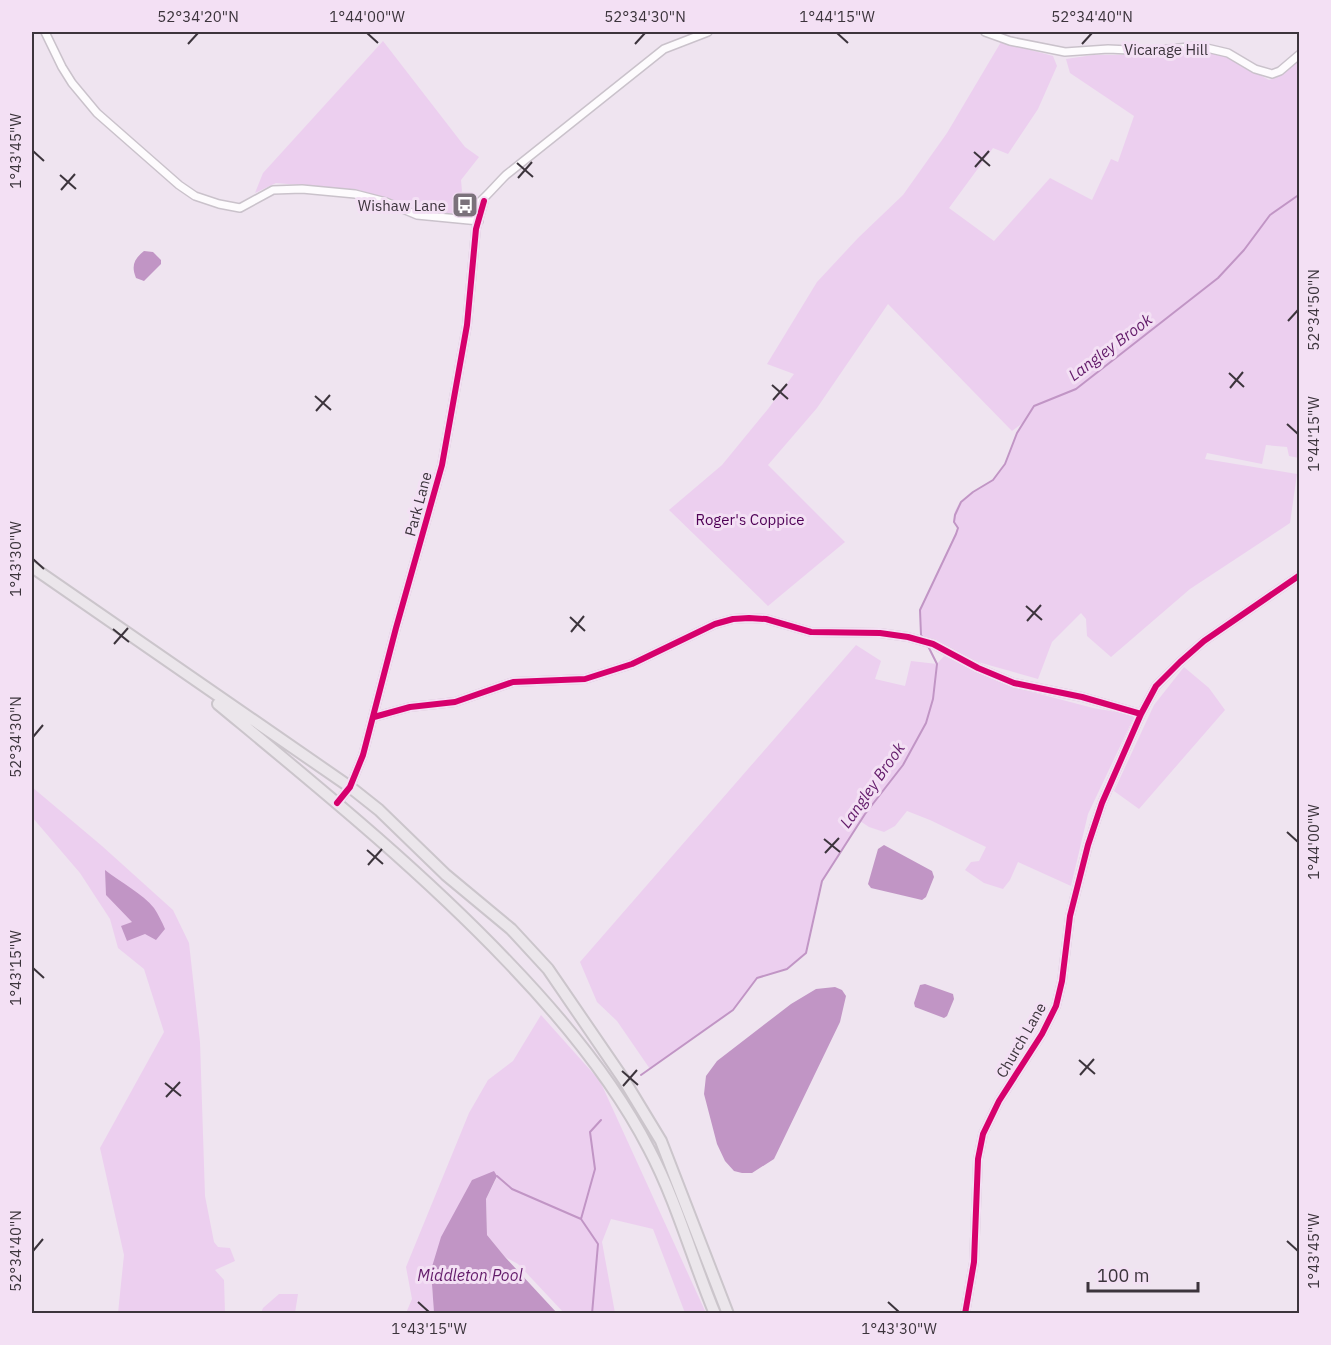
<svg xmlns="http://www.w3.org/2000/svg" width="1331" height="1345" font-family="'IBM Plex Sans',sans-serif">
	<rect width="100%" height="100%" fill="#efe4f0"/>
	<path fill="#eccfef" d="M383,41L465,147L479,157L461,180L462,191L452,214L398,203L359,190L276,183L255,193L263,173Z
		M1001,42L1053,56L1057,66L1038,109L1008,154L993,148L949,208L994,241L1050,178L1092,200L1111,159L1118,162L1134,116L1070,73L1066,59L1093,55H1143L1177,51L1221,54L1269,80L1280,76L1299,59V458L1289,456L1287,447L1266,445L1262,464L1207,453L1205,459L1297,474L1290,523L1190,589L1111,657L1087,636L1086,619L1081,613L1052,642L1038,679L978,662L921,635L920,610L958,528C942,504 979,492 993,480C997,477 1002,470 1005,465C1010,456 1011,444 1016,434C1018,430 1022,426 1024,422L1012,431L888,304L817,408L768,465L845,542L768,606L669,510L722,465L768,409L794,374L767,364L817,282L858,238L903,195L947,133Z
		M856,645L881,661L875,679L905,686L911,661L937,664L944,656L1009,686L1093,708L1135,715L1088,814L1071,886L1018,862L1010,880L1003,889L984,883L965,870L971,862L979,861L986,847L930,820L907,811L895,826L884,832L869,827L860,821L822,881L806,953L787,969L757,978L733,1010L650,1069L617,1021L597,1002L580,962Z
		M1184,667L1209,688L1225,710L1139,809L1114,791L1154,705Z
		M32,787L102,846L173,910L189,943L200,1042L205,1196L214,1242L218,1247L230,1248L235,1261L215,1270L224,1280L225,1313H118L124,1255L100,1148L164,1032L144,969L118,948L110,919L80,873L32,817Z
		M541,1015L600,1081L706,1313H685L653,1229L611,1219L602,1242L615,1313H564L518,1264L505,1257L487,1235L486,1199L497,1177L431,1270L434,1313H406L412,1299L406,1267L469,1113L488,1080L513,1061Z
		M279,1294H298L295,1313H261L263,1308Z"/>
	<path fill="#c195c5" d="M144,251L153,252L161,260V264L144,281L136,278C131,266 134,259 144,251Z
		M884,845L932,871L934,877L926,897L922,900L871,888L868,884L878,849Z
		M105,870C120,882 143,894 154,908C158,914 162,922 165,929L156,940L145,934L127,941L121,926L132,922L106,895Z
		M925,984L953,994L954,999L947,1016L944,1018L915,1007L914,1003L920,985Z
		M835,987L842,990L846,996L840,1022L774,1159L752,1173H742L734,1171L725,1161L717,1144L704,1094L706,1076L717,1061L791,1004L816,989Z
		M494,1171L497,1176L486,1199L487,1235L505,1257L557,1313H434L431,1270L441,1237L472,1180Z"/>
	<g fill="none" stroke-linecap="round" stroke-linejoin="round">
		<path stroke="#c195c5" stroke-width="2" d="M924,639L921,635L920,610L956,534L958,528L954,522L955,515L961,502L973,492L993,480L1005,464L1017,433L1034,406L1076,389L1218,278L1244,250L1270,215L1300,194
			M641,1075L733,1010L757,978L787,969L806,953L822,881L865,814L903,765L926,723L933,699L937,664L927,644
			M497,1176L512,1189L581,1219L595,1169L590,1132L601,1120
			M581,1219L598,1244L592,1314"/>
		<g stroke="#cac2cb" stroke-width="10">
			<path id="minor" d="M45,32L62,67L72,83L97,113L179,185L195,196L219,204L240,208L273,190L302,189L355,194L386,202L417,215L479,221
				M985,32L1010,41L1065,52L1108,49L1151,51L1198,46L1228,53L1255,69L1272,74L1280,71L1300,54
				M457,217C479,207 489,192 506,175L664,49L708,32
				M374,717L410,707L455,702L513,682L585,679L632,664L715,624L733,619L749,618L766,619L811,632L880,633L908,637L933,644L978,668L1014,683L1082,697L1141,714
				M337,803L350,787L363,755L396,628L442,465L467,325L476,229L484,201
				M965,1314L974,1262L978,1159L983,1134L999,1101L1042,1034L1056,1006L1062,981L1070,916L1088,845L1102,803L1141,714L1156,686L1180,662L1204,641L1300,575"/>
		</g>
		<g stroke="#cbc5cb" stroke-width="14">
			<path id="primary" d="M32,567L350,787L379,810L446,875L511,929L548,969L624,1080L661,1141L728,1314
				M218,704C317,786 417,867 507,961C561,1017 613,1079 649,1149C677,1202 692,1259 715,1314"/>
		</g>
		<use href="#minor" stroke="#fdfbfd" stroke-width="7"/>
		<use href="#primary" stroke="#ebe6eb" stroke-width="10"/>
		<g stroke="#f3e0f4" stroke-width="10">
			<path id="cycleway" d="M374,717L410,707L455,702L513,682L585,679L632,664L715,624L733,619L749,618L766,619L811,632L880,633L908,637L933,644L978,668L1014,683L1082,697L1141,714
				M337,803L350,787L363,755L396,628L442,465L467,325L476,229L484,201
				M965,1314L974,1262L978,1159L983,1134L999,1101L1042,1034L1056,1006L1062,981L1070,916L1088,845L1102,803L1141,714L1156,686L1180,662L1204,641L1300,575"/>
		</g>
		<use href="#cycleway" stroke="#d6006c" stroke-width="6"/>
	</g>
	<path fill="none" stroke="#3c343c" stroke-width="2" d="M367,33L378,43M837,33L848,43M188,44L198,33M635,44L645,33M1082,44L1092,33M33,151L44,161M974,152L990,166M517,163L533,177M975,167L989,151M60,175L76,189M518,178L532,162M61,190L75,174M1288,321L1298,310M1229,373L1244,387M772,385L788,399M1230,388L1243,372M315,396L331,410M773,400L787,384M316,411L330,395M1287,424L1298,434M33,559L44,569M1026,606L1042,620M570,617L585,631M1027,621L1041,605M113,629L129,642M571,632L584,616M114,644L128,628M33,737L43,725M1287,832L1298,842M824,839L840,852M367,850L383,864M825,853L839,838M368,865L382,849M33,968L44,978M1079,1060L1095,1074M622,1071L638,1085M1080,1075L1094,1059M165,1083L181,1096M623,1086L637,1070M166,1097L180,1082M1287,1241L1298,1251M33,1251L43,1239M418,1302L429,1312M888,1302L899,1312"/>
	<defs>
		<g id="bus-square" transform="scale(1.35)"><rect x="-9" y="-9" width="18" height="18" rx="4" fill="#7b727b" stroke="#f3e0f4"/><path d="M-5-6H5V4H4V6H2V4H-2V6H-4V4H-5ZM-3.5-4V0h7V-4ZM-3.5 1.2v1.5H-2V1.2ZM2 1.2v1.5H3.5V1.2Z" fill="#fff"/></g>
	</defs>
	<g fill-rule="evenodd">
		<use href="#bus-square" x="465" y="205"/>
	</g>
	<g text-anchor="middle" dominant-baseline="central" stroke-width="6" stroke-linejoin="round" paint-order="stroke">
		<g font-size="15" fill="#3c343c" stroke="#f3e0f4">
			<text x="1166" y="49">Vicarage Hill</text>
			<text transform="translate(418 504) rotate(-75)">Park Lane</text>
			<text transform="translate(1021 1040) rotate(-60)">Church Lane</text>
		</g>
		<g font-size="15" fill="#3c343c" stroke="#f3e0f4" text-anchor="end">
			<text x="446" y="205">Wishaw Lane</text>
		</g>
		<g font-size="15" fill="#500257" stroke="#f3e0f4">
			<text x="750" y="519">Roger's Coppice</text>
		</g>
		<g font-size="16" font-style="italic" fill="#631b6a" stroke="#f3e0f4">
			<text transform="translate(1110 347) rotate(-37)">Langley Brook</text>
			<text transform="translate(872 785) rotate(-55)">Langley Brook</text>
			<text x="470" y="1275">Middleton Pool</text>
		</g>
	</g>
	<rect width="1331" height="1345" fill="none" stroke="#f3e0f4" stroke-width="66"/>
	<path d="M1088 1282v9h110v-9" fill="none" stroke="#3c343c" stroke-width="3"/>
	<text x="1097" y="1282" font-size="18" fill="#3c343c" stroke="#f3e0f4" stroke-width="4.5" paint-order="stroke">100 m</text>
	<rect x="33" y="33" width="1265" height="1279" fill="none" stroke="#3c343c" stroke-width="2"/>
	<g font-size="15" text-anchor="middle" fill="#3c343c">
		<text x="198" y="22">52°34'20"N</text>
		<text x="367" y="22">1°44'00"W</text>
		<text x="645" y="22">52°34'30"N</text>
		<text x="837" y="22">1°44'15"W</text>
		<text x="1092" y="22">52°34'40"N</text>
		<text transform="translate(16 151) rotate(-90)" y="5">1°43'45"W</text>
		<text transform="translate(1314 310) rotate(-90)" y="5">52°34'50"N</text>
		<text transform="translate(1314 434) rotate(-90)" y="5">1°44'15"W</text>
		<text transform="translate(16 559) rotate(-90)" y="5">1°43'30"W</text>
		<text transform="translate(16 737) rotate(-90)" y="5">52°34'30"N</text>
		<text transform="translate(1314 842) rotate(-90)" y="5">1°44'00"W</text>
		<text transform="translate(16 968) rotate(-90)" y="5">1°43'15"W</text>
		<text transform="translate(1314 1251) rotate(-90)" y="5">1°43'45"W</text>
		<text transform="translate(16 1251) rotate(-90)" y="5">52°34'40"N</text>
		<text x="429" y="1334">1°43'15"W</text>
		<text x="899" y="1334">1°43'30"W</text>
	</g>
</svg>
